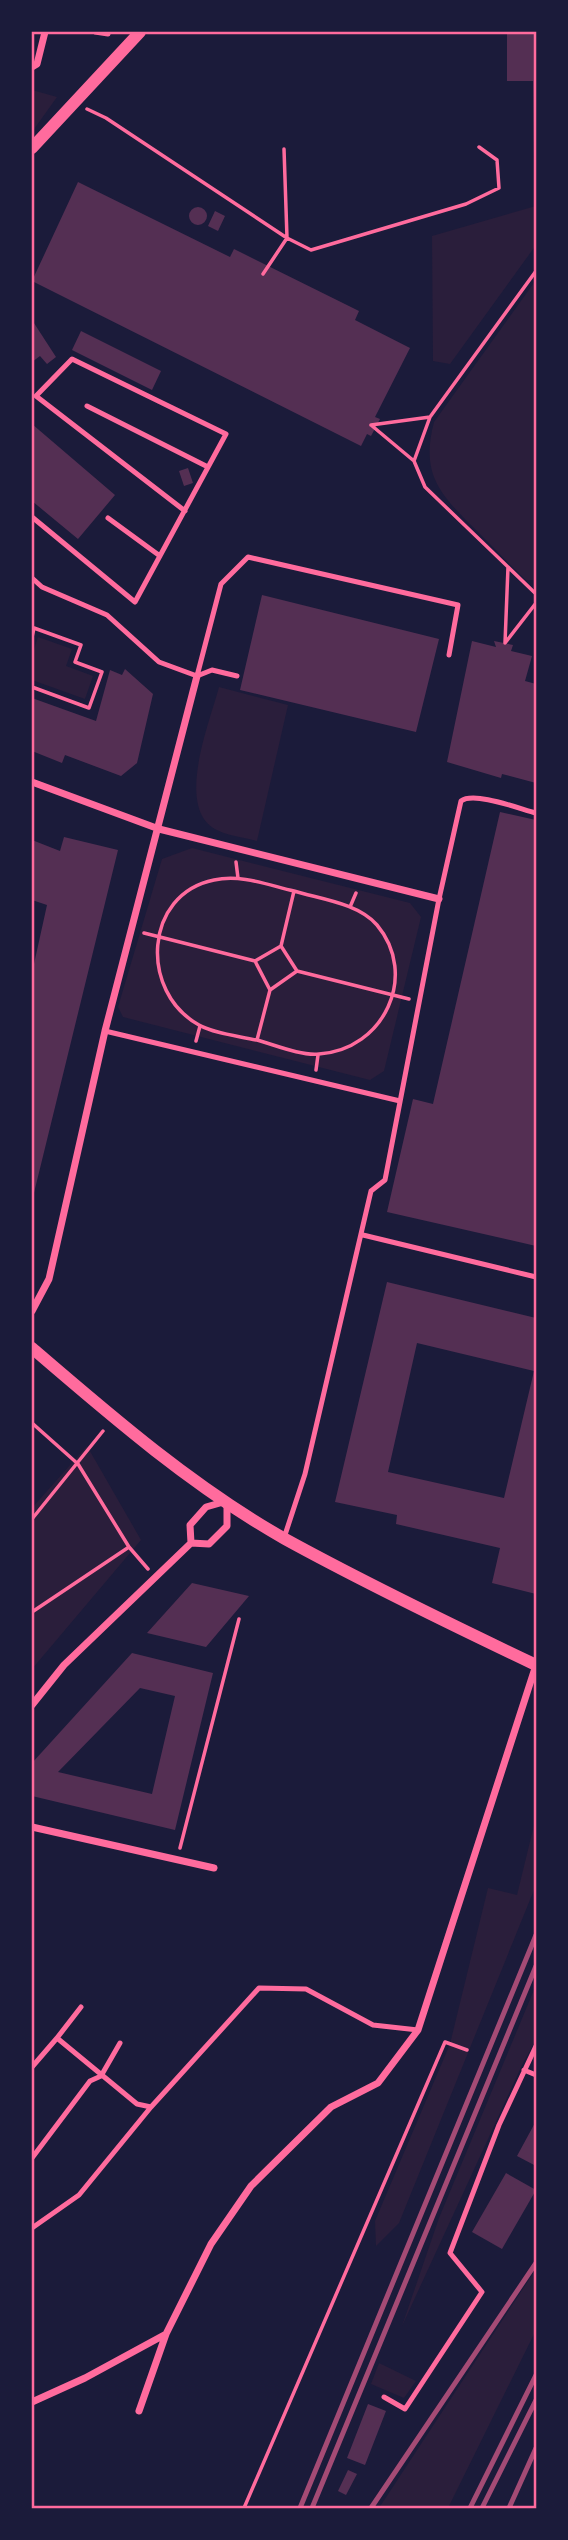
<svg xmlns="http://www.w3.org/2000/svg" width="568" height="2540" font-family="'Work Sans',sans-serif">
	<rect width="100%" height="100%" fill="#1b1b3a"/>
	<path fill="#2a1e3b" d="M32,90L57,97L32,132Z
		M536,206V245L450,364L433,361L432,236Z
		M536,280V580H526C509,564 493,547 476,530C441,495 420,475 434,422Z
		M38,637L72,649L66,666L93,676L85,699L32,680V656Z
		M219,687L288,705L257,841C244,837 227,836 215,829C175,806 210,722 219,687Z
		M192,848L410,903L421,917L384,1071L370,1080L123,1017L118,1007L162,859Z
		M87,1446L141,1540L32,1669V1508Z
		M536,1817V1885L399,2223L376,2246L375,2221L450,2044L488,1888L517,1895Z
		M536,1985V2040L523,2063L402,2326L439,2218Z
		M536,2269V2330L448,2508H379Z
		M379,2363L416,2381L404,2398L371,2384Z"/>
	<path fill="#542f53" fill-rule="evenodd" d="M523,32H536V157H534L533,81H507V34Z
		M78,182L230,257L234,249L359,311L355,320L410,348L375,417L380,419L371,436L367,434L361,446L32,281Z
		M189 216a9 9 0 1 1 18 0a9 9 0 1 1-18 0Z
		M215,211L225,216L218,231L208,226Z
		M32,320L56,357L47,364L40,356L32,362Z
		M81,331L161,371L152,390L72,350Z
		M32,424L115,495L78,539L32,501Z
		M188,468L193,483L184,486L179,471Z
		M262,595L439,639L416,732L240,690Z
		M472,641L496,647L494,641L513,645L511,651L532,656L525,681L536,684V783L502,774L501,778L447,762Z
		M125,669L153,694L137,763L121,776L65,755L62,763L32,751V698L96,721L110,670L122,675Z
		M500,812L536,820V1246L387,1212L413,1099L433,1104Z
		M64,837L118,850L32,1201V973L47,905L32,900V840L60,851Z
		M387,1282L536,1318V1594L492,1583L500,1548L396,1524L397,1515L335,1502ZM417,1343L534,1371L504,1498L388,1472Z
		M192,1583L249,1596L206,1647L147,1633Z
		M132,1653L213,1673L175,1830L32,1796V1763ZM140,1688L175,1696L152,1794L58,1772Z
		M536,2121V2166L517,2156Z
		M506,2173L536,2190L502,2249L472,2232Z
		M368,2404L386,2411L365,2465L347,2458Z
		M348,2470L357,2474L346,2495L338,2491Z"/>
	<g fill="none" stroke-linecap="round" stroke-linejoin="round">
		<path stroke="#ff6b9d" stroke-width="3.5" d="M87,109L106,118L287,238L263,274
			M284,149L287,238L311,250L466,204L499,188L497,160L479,147
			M371,425L430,417L536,271
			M371,425L414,461L425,487L536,594
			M414,461L430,417
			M508,567L505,643L536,603
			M32,637L34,628L81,645L75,662L102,672L89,708L32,687
			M236,862L238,878
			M350,907L356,893
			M144,933L255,961L281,946L297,971L409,999
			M281,946L294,891C320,899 358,903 377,925C419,975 384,1050 319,1054C301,1056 275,1045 257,1040L270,990L297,971
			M255,961L270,990
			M256,1040C239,1036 215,1034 199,1025C139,992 144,894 214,880C241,874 268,885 294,891
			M196,1041L200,1026
			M316,1070L318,1055
			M32,1423L78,1464L129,1547L148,1569
			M32,1519L103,1431
			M32,1612L129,1547
			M180,1848L239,1619
			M244,2508L445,2042L467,2050"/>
		<path stroke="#ff6b9d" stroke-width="5" d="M95,32L108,34
			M87,406L208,467
			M32,517L135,602L226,434L72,359L36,396L185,511
			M108,518L160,556
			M32,578L42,587L107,615L159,662L197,676L212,670L237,676
			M197,676L221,584L248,557L458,605L449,655
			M105,1031L400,1101
			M363,1235L536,1277
			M284,1538L305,1474L371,1191L385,1180L439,899L461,801C474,791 520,809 536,813
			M57,2038L81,2007
			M32,2067L57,2038L137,2104L151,2107L259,1988L306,1989L373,2025L418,2030
			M524,2070L536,2075
			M32,2158L90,2081L101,2076L120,2043
			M32,2228L79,2195L151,2107
			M384,2397L405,2409L482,2292L450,2253L499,2125L536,2046"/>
		<path stroke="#ff6b9d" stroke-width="7" d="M32,67L37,64L45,32
			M32,782L159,829L439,899
			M32,1311L49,1279L105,1031L197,676
			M32,1705L64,1665L191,1543L190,1525L206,1507L227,1501V1526L209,1544L191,1543
			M32,1827L214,1868
			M32,2402L85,2378L166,2334
			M139,2411L166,2334L211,2244L251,2186L331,2107L378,2083L418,2030L536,1665"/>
		<path stroke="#ff6b9d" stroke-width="12" d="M32,148L140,32
			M32,1348C111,1416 193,1487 285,1539C367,1584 452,1625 536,1665"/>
		<path stroke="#a44b75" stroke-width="5" d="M300,2508L536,1935
			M312,2508L536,1966
			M371,2508L536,2263
			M470,2508L536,2375
			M482,2508L536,2400
			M509,2508L536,2448"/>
	</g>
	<rect width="568" height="2540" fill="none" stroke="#1b1b3a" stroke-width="66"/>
	<rect x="33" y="33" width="502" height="2474" fill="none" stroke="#ff6b9d" stroke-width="2.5"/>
</svg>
